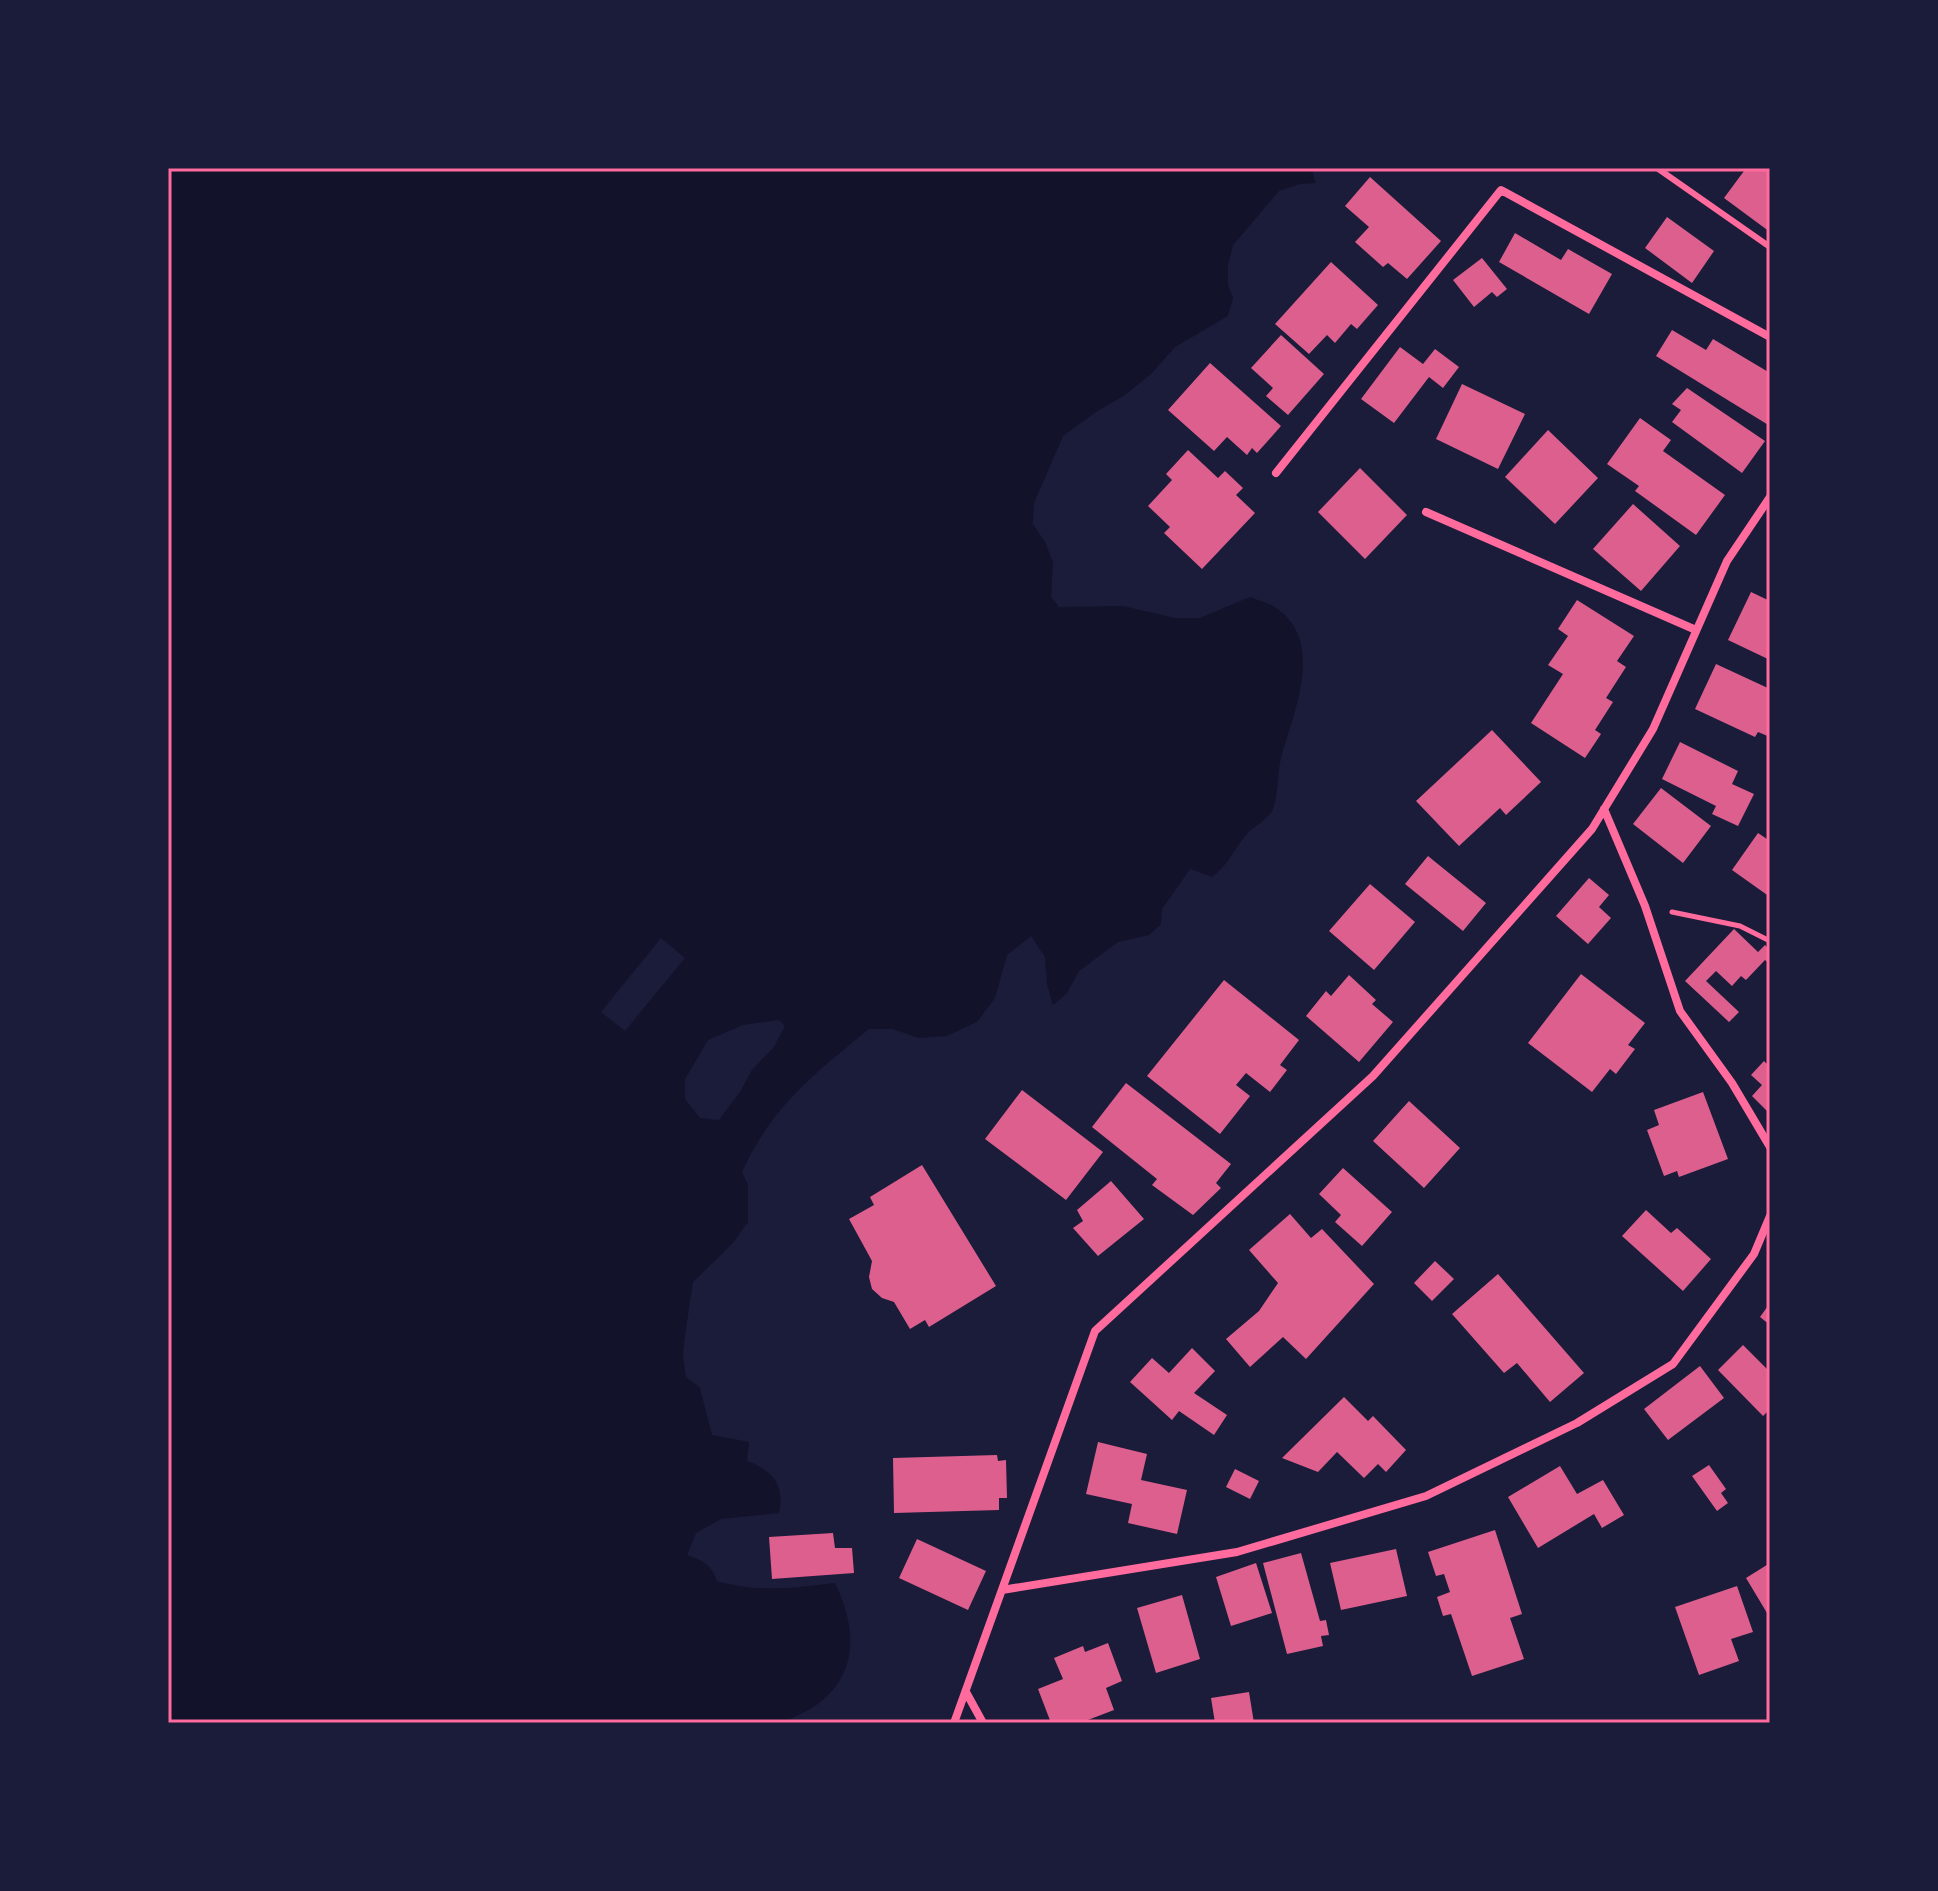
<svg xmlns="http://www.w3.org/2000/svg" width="1938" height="1891" font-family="Bitter,serif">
	<rect width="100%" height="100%" fill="#1b1b3a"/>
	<path fill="#12122b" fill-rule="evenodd" d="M168,168H1311L1316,183L1300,184L1279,191L1233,245L1228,265V285L1233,298L1228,316L1175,347L1151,374L1125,395L1096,412L1063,436L1034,503L1033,524L1045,542L1053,562L1051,597L1059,607L1123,606L1175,618H1200L1250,597C1257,600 1266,602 1273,606C1326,638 1295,709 1282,754C1277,771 1279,792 1273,809C1269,819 1254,826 1247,834C1234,848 1228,866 1212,877L1190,869L1162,909L1161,924L1149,935L1118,942L1079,971L1067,993L1053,1005L1047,984L1045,957L1031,936L1007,955L995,998L977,1022L947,1036L918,1038L893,1029H869C814,1074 772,1106 742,1172L748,1185V1222L732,1244L693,1282L685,1335L683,1355L686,1377L700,1388L712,1435L749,1442L747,1461C772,1470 785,1485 779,1513L721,1519L696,1533L687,1555C702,1560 712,1565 717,1581C757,1593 793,1588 835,1583C867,1649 849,1701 778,1723H168ZM779,1020L785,1026L774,1047L752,1070L740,1092L719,1120L700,1118L685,1099V1079L708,1040L743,1025Z"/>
	<path fill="#1b1b3a" d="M661,938L685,958L625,1031L601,1012Z"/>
	<path fill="#dd5f8e" d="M1739,168H1770V232L1724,198L1744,171Z
		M1370,177L1441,241L1407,279L1388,263L1383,267L1355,242L1369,227L1345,206Z
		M1667,217L1714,251L1692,283L1645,248Z
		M1515,233L1561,260L1568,249L1612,274L1589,314L1499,262Z
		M1482,258L1507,289L1497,297L1492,292L1474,307L1453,280Z
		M1331,262L1378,305L1357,329L1351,324L1335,343L1327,335L1309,354L1275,324Z
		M1672,330L1706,350L1713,339L1770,373V426L1656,356Z
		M1281,335L1324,374L1288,415L1266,396L1273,388L1251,368Z
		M1400,347L1423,364L1435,349L1459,367L1443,388L1429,377L1394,423L1361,399Z
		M1210,363L1281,426L1257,453L1252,448L1247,455L1227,437L1214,451L1168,410Z
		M1462,384L1525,414L1498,469L1436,439Z
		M1687,388L1765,441L1742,473L1672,422L1681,410L1672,404Z
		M1640,418L1671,440L1663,451L1725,495L1696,535L1635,491L1639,486L1607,464Z
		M1548,430L1598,478L1555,524L1505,477Z
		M1188,450L1218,478L1225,471L1243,488L1236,495L1255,513L1202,569L1164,533L1170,527L1148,506L1172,480L1166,474Z
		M1360,468L1407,515L1365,559L1318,512Z
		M1633,504L1680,546L1641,591L1593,549Z
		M1751,592L1770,601V660L1728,640Z
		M1577,600L1634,636L1617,661L1626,667L1606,698L1613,702L1595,730L1601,734L1585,758L1531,723L1563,674L1548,665L1568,636L1558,629Z
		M1716,664L1770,689V737L1758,732L1755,737L1695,709Z
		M1492,730L1541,782L1506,815L1500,808L1459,846L1416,801Z
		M1680,742L1738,771L1732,784L1754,794L1738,826L1712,814L1716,806L1662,779Z
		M1661,788L1711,826L1683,863L1633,824Z
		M1758,833L1770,841V897L1732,870Z
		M1428,856L1486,903L1463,931L1405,884Z
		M1589,878L1609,895L1599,907L1611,918L1588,944L1556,916Z
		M1370,884L1415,922L1374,970L1329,931Z
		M1734,929L1758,952L1765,945L1770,950V964L1765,960L1746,980L1741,976L1732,986L1716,971L1706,981L1739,1012L1729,1022L1685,981Z
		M1581,974L1645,1023L1628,1045L1635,1049L1616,1074L1610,1069L1592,1092L1528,1043Z
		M1349,975L1376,1000L1372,1004L1393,1022L1359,1062L1306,1016L1326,991L1331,996Z
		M1224,980L1299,1040L1280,1065L1287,1070L1270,1092L1246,1073L1236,1085L1250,1096L1220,1134L1147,1076Z
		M1764,1061L1770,1067V1114L1752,1096L1762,1085L1751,1075Z
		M1126,1083L1231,1164L1216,1183L1221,1188L1193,1215L1152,1185L1157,1179L1092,1127Z
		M1022,1090L1103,1152L1066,1200L985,1139Z
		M1703,1092L1728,1159L1679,1177L1677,1171L1664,1176L1647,1130L1659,1125L1654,1110Z
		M1409,1101L1460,1148L1424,1188L1373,1141Z
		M922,1165L996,1286L929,1327L925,1320L910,1329L894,1302L882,1298L872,1289L869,1277L872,1261L849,1219L874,1205L870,1197Z
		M1343,1168L1392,1212L1362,1246L1335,1222L1341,1215L1319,1194Z
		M1111,1181L1144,1219L1098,1256L1073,1228L1083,1221L1077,1210Z
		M1646,1210L1671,1233L1677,1228L1711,1259L1683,1291L1622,1236Z
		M1290,1214L1311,1238L1322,1229L1374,1284L1306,1359L1283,1337L1250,1367L1226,1339L1259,1311L1278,1283L1249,1250Z
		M1435,1261L1454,1279L1432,1301L1414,1283Z
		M1498,1274L1584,1373L1550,1402L1517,1363L1504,1373L1452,1314Z
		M1770,1303V1325L1760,1317Z
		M1743,1345L1770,1372V1409L1763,1416L1718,1370Z
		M1192,1348L1215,1371L1194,1393L1227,1415L1214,1435L1179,1411L1172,1420L1130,1382L1152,1358L1169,1373Z
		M1700,1366L1724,1398L1668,1440L1644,1409Z
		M1344,1397L1368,1421L1373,1416L1406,1450L1386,1472L1378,1464L1364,1478L1337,1452L1318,1472L1282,1458Z
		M1098,1442L1147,1454L1141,1480L1187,1490L1177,1534L1128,1523L1132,1504L1086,1494Z
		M997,1455L998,1461L1006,1460L1007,1498H999V1510L894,1513L893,1458Z
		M1709,1465L1726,1489L1721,1493L1728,1503L1717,1511L1692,1476Z
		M1560,1466L1577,1494L1603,1480L1624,1515L1602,1528L1594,1514L1538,1548L1508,1497Z
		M1235,1469L1259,1481L1250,1499L1226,1487Z
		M1495,1530L1522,1614L1510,1618L1524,1659L1472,1676L1451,1614L1443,1616L1437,1597L1450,1592L1444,1574L1436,1576L1428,1552Z
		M833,1533L835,1548H852L854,1573L772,1579L769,1537Z
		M917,1539L986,1571L968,1610L899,1578Z
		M1396,1549L1407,1596L1341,1610L1330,1563Z
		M1301,1553L1320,1621L1326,1620L1329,1635L1321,1636L1323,1646L1287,1654L1263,1563Z
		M1256,1563L1272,1613L1231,1626L1216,1577Z
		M1770,1563V1618L1746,1578Z
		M1737,1586L1753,1632L1731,1639L1739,1661L1699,1675L1675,1607Z
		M1182,1595L1200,1659L1156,1673L1137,1608Z
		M1108,1643L1122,1681L1106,1688L1114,1710L1080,1723H1051L1038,1689L1063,1679L1054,1658L1083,1646L1085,1652Z
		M1249,1692L1254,1723H1215L1211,1698Z"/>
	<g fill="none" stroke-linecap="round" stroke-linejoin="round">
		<path stroke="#ff6b9d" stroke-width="5" d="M1672,912L1740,926L1770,941"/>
		<path stroke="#ff6b9d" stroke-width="6" d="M1657,168L1770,247"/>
		<path stroke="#ff6b9d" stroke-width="8" d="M1276,473L1501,190L1770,337
			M1426,512L1696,630
			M1604,809L1645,906L1680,1011L1732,1083L1770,1147
			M1002,1590L1237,1552L1426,1496L1577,1423L1673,1364L1754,1254L1770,1216
			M966,1692L983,1723
			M954,1723L1095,1331L1373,1076L1592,829L1653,729L1727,561L1770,497"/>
	</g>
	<rect width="1938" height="1891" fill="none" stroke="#1b1b3a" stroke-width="340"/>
	<rect x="170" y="170" width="1598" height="1551" fill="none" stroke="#ff6b9d" stroke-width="3"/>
</svg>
